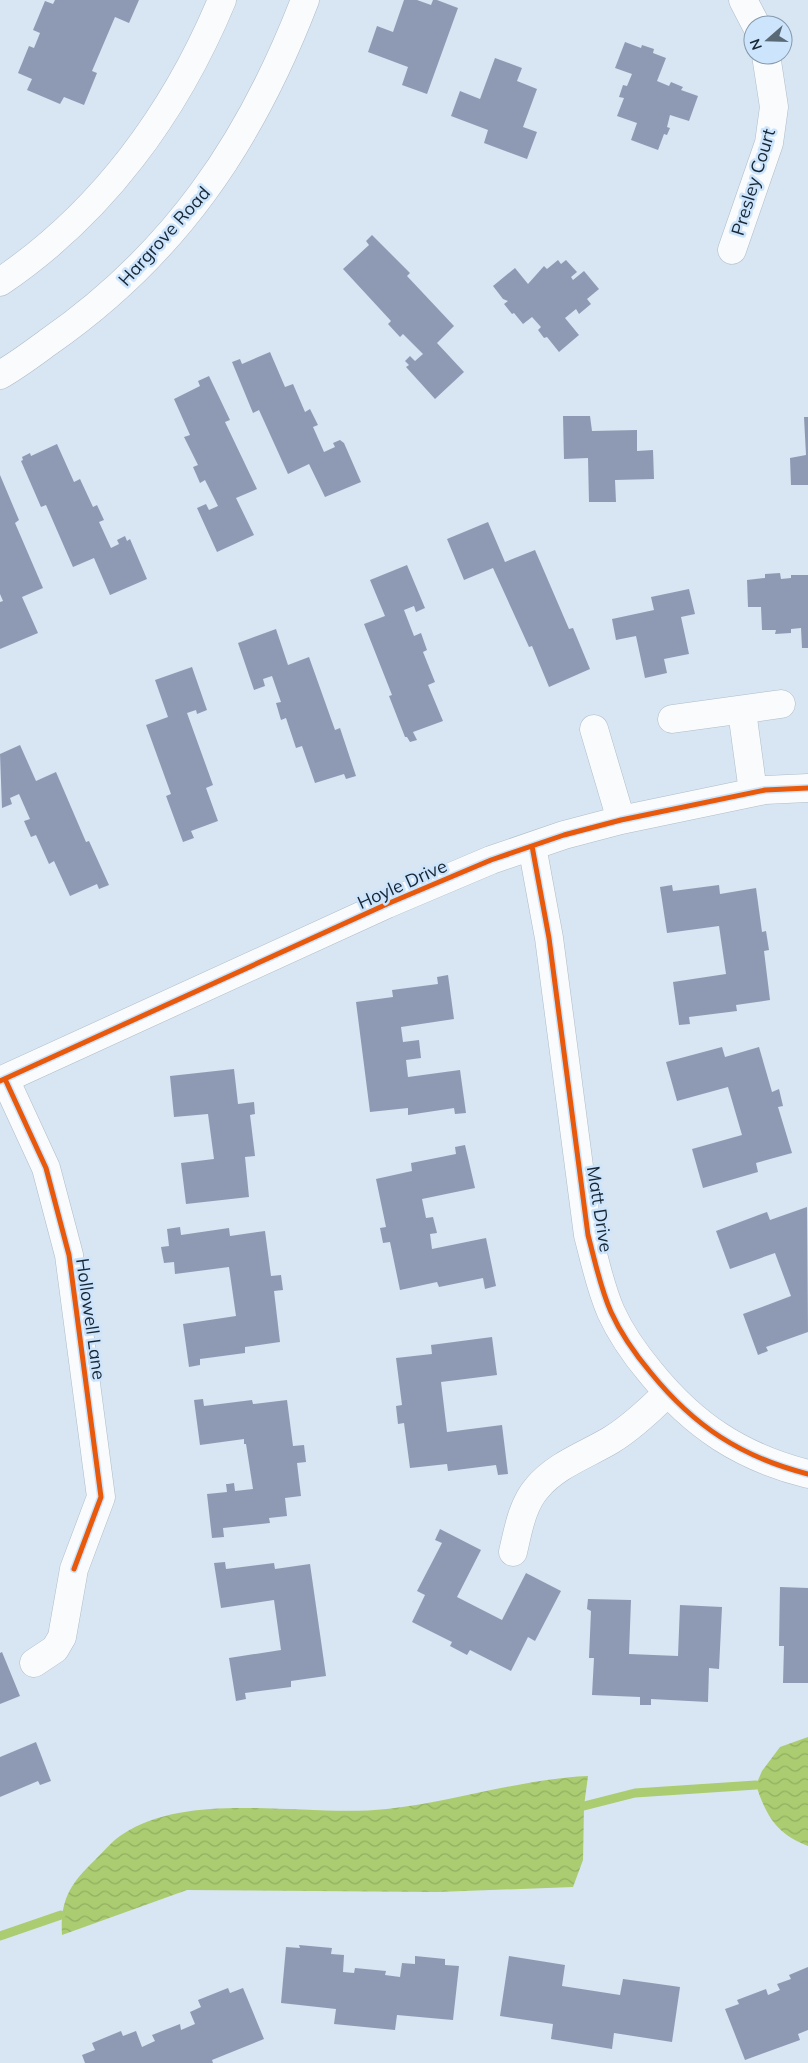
<svg xmlns="http://www.w3.org/2000/svg" width="808" height="2063" font-family="Mulish,sans-serif">
	<defs>
		<pattern id="water-waves" width="16" height="10" patternUnits="userSpaceOnUse" patternTransform="scale(1.25)"><rect width="16" height="10" fill="#abcc70"/><path d="M0 5q4-4 8 0t8 0" fill="none" stroke="#92af62"/></pattern>
	</defs>
	<rect width="100%" height="100%" fill="#d8e5f2"/>
	<path fill="url(#water-waves)" d="M808,1737V1846C776,1834 766,1815 756,1785L762,1771L780,1747Z
		M588,1776L584,1806L583,1860L573,1887L437,1892L187,1890L62,1935C60,1900 70,1884 95,1860C104,1851 113,1840 123,1834C191,1789 308,1818 387,1809C454,1802 520,1779 588,1776Z"/>
	<g fill="none" stroke-linecap="round" stroke-linejoin="round">
		<path stroke="#abcc70" stroke-width="9" d="M584,1806L635,1793L756,1785
			M0,1936L61,1915"/>
	</g>
	<path fill="#8e9ab4" d="M55,0H139L129,23L115,17L92,71L97,73L84,105L64,97L60,104L27,90L32,79L18,73L29,46L34,48L40,33L33,30L45,1L53,4Z
		M404,0H417L431,5L433,0H437L458,8L427,94L402,85L408,67L368,52L377,26L393,32Z
		M625,42L641,48L642,45L654,49L653,53L666,58L657,81L669,86L671,82L683,87L681,90L698,96L689,121L670,115L667,127L670,128L667,135L664,134L658,150L631,140L637,123L617,116L624,98L619,97L623,85L627,86L632,74L615,68Z
		M495,58L522,68L517,81L537,89L523,127L537,132L527,159L484,143L488,130L451,116L460,91L480,99Z
		M372,235L410,273L407,276L454,326L437,343L464,372L435,399L406,367L409,365L405,361L410,356L415,361L423,354L403,334L400,337L388,324L391,321L343,269L369,245L366,241Z
		M558,260L561,264L566,260L577,272L571,277L573,280L584,271L599,289L587,299L591,304L579,314L576,309L565,318L579,335L559,352L547,337L544,338L538,330L541,327L532,317L523,324L514,313L512,314L504,304L508,301L503,299L493,286L515,268L528,284L544,266L547,269Z
		M270,352L285,387L293,384L305,412L310,409L318,425L313,427L324,452L335,447L333,443L340,440L344,443L361,482L325,497L309,464L288,474L259,410L253,413L232,362L240,359L242,364Z
		M209,376L230,420L225,422L257,489L236,498L254,535L217,552L197,508L206,504L209,510L218,506L205,480L200,483L193,467L198,465L184,437L190,435L174,399L200,386L198,381Z
		M563,416H590L592,431L637,430V451L653,450L654,479L615,480L616,502H589L588,458L564,459Z
		M804,417H808V485H791L790,458L806,455Z
		M57,444L74,482L80,479L93,507L97,505L104,520L99,522L111,548L119,544L117,540L125,536L127,541L130,539L147,579L110,595L94,558L73,567L46,505L41,507L21,461L23,460L22,457L30,453L31,456Z
		M0,475L19,520L15,523L43,588L22,597L38,633L0,649V602L3,601L0,594Z
		M488,522L505,562L535,550L569,629L573,628L590,669L549,687L532,646L529,647L493,568L464,580L447,539Z
		M407,565L425,608L416,612L414,606L404,610L414,636L421,633L427,650L423,652L435,682L428,685L443,721L413,732L417,740L410,742L407,737H405L389,696L392,695L364,624L385,616L370,580Z
		M780,573L781,579L791,578V575H808V648H802L801,628L791,629V633L775,634L776,630H762L761,607H748L747,580L765,578V574Z
		M689,589L695,614L681,617L689,654L664,659L667,673L645,678L636,636L616,640L612,619L654,610L651,597Z
		M276,629L288,665L309,657L335,730L340,728L356,776L346,779L344,774L315,783L302,746L296,748L286,718L281,720L276,703L281,702L272,676L263,679L265,686L254,690L238,643Z
		M192,667L207,710L197,714L196,710L187,713L213,785L206,788L218,821L191,831L194,838L183,842L166,796L171,794L146,725L168,717L155,680Z
		M20,745L36,781L56,772L86,842L89,841L109,885L99,889L97,884L70,896L54,861L49,864L36,835L31,837L24,821L30,819L19,794L10,798L12,804L2,808L0,754Z
		M672,885L673,891L719,885L720,894L756,888L762,932L766,931L769,950L764,951L770,1000L736,1005L737,1011L689,1017L690,1024L679,1025L673,982L726,974L719,926L667,933L660,887Z
		M448,975L454,1019L401,1027L403,1042L419,1040L421,1058L406,1060L408,1077L460,1070L466,1113L455,1114L454,1108L408,1115V1108L370,1112L356,1002L393,997L392,990L438,984L437,977Z
		M722,1047L725,1057L759,1047L772,1092L779,1089L783,1106L778,1107L792,1153L756,1163L758,1172L703,1188L692,1149L742,1135L728,1087L677,1101L666,1062Z
		M234,1069L238,1104L254,1102L255,1114L250,1115L255,1156L245,1157L249,1197L186,1204L181,1163L214,1159L208,1114L174,1117L170,1076Z
		M465,1145L475,1188L422,1199L426,1218L433,1217L437,1233L430,1234L432,1249L486,1238L496,1286L485,1289L483,1278L439,1287L437,1282L400,1290L390,1242L383,1243L380,1228L386,1227L376,1179L412,1171L411,1163L456,1154L455,1147Z
		M807,1207L808,1332L766,1347L768,1351L758,1355L743,1314L791,1296L775,1253L730,1269L716,1231L767,1212L770,1220Z
		M180,1227L181,1235L229,1228L230,1236L265,1231L271,1276L281,1275L283,1290L274,1291L280,1342L245,1347V1353L200,1359V1365L189,1367L183,1324L236,1316L229,1267L175,1274L174,1262L164,1263L161,1247L169,1246L167,1229Z
		M492,1337L497,1375L441,1382L447,1432L502,1425L508,1474L498,1475L496,1465L448,1471L447,1464L410,1468L404,1423L398,1424L396,1406L402,1405L396,1358L432,1354L431,1345Z
		M203,1399L204,1406L252,1400L253,1404L287,1400L293,1446L304,1445L306,1462L297,1463L301,1496L285,1498L287,1516L269,1518L270,1523L223,1528L224,1537L212,1538L207,1494L227,1492L226,1484H228L234,1483L235,1491L253,1489L246,1444H244V1439L200,1445L194,1400Z
		M440,1529L481,1550L457,1597L502,1620L526,1573L561,1591L535,1641L528,1637L511,1671L470,1650L467,1655L450,1646L452,1642L412,1622L425,1595L417,1591L442,1543L435,1540Z
		M225,1562L226,1569L274,1563L275,1569L310,1564L326,1676L291,1681V1687L245,1693L246,1699L236,1701L229,1658L281,1650L274,1600L221,1608L214,1563Z
		M780,1587L808,1588V1683H783L784,1646H779Z
		M588,1599L631,1600L629,1654L678,1656L680,1605L722,1607L719,1669L709,1668L708,1702L651,1699V1705H640V1697L592,1695L594,1658H589L591,1611L587,1609Z
		M2,1652L20,1696L0,1704V1653Z
		M36,1742L51,1781L40,1785L38,1781L0,1797V1757Z
		M299,1945L332,1948L331,1954L344,1955L343,1972L354,1973L355,1968L386,1971L385,1975L400,1977L402,1963L415,1964V1956L445,1959V1965L459,1966L453,2020L397,2015L395,2030L334,2024L336,2009L281,2003L286,1947L300,1948Z
		M509,1956L565,1965L562,1986L620,1995L623,1979L680,1987L672,2042L614,2033L612,2049L551,2039L553,2024L500,2016Z
		M808,1967V2030L798,2034L800,2040L745,2060L725,2009L739,2004L737,2000L766,1989L768,1995L780,1990L777,1984L791,1979L789,1975Z
		M228,1988L230,1993L243,1988L264,2039L212,2060L213,2063H85L82,2055L95,2050L92,2043L121,2031L123,2036L136,2031L142,2047L155,2041L152,2035L180,2024L181,2030L195,2024L190,2012L201,2007L198,2000Z"/>
	<g fill="none" stroke-linecap="round" stroke-linejoin="round">
		<g stroke="#aebcc8" stroke-width="29">
			<path id="minor" d="M743,0L756,25
				M732,250L769,143L774,107L766,55
				M0,282C102,213 175,113 222,0
				M0,375C16,366 32,354 47,343C174,255 250,143 305,0
				M742,711L753,792
				M672,719L781,704
				M594,729L621,820
				M532,846L549,938L588,1235C595,1261 600,1287 611,1312C621,1334 635,1354 651,1373C694,1426 741,1457 808,1474
				M5,1079L46,1168L69,1255L101,1497L74,1569L62,1637L55,1649L34,1663
				M0,1081L387,904L491,860L564,835L621,820L765,790L808,788
				M513,1552C518,1531 522,1505 537,1488C556,1465 586,1455 611,1440C632,1427 650,1410 667,1393"/>
		</g>
		<use href="#minor" stroke="#f9fbfd" stroke-width="28"/>
		<g stroke="#cde5fc" stroke-width="8">
			<path id="cycleway" d="M532,846L549,938L588,1235C595,1261 600,1287 611,1312C621,1334 635,1354 651,1373C694,1426 741,1457 808,1474
				M5,1079L46,1168L69,1255L101,1497L74,1569
				M0,1081L387,904L491,860L564,835L621,820L765,790L808,788"/>
		</g>
		<use href="#cycleway" stroke="#e8590c" stroke-width="5"/>
	</g>
	<g text-anchor="middle" dominant-baseline="central" stroke-width="5" stroke-linejoin="round" paint-order="stroke">
		<g font-size="18" fill="#162634" stroke="#cde5fc">
			<text transform="translate(753 182) rotate(-73)">Presley Court</text>
			<text transform="translate(164 236) rotate(-48)">Hargrove Road</text>
			<text transform="translate(402 884) rotate(-24)">Hoyle Drive</text>
			<text transform="translate(600 1209) rotate(81)">Matt Drive</text>
			<text transform="translate(91 1319) rotate(82)">Hollowell Lane</text>
		</g>
	</g>
	<g transform="translate(768 40) rotate(250)"><circle r="24" fill="#cde5fc" stroke="#8499ac"/>
	<path d="M0-4L9 19L0 12L-9 19Z" fill="#5a6976"/>
	<text y="-8" font-size="14" font-weight="bold" text-anchor="middle" fill="#162634">N</text>
	</g>
</svg>
